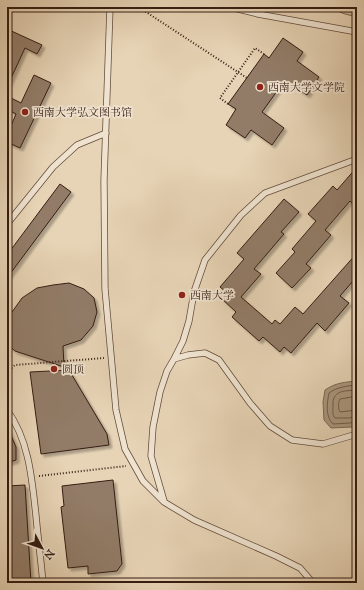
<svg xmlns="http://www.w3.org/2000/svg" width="364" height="590" font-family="'IM FELL Great Primer','Noto Serif SC',serif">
	<defs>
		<filter id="shadow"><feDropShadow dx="3" dy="3" stdDeviation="1" flood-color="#0004"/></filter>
	</defs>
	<rect width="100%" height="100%" fill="#e7d4b6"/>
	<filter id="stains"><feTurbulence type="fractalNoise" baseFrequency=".005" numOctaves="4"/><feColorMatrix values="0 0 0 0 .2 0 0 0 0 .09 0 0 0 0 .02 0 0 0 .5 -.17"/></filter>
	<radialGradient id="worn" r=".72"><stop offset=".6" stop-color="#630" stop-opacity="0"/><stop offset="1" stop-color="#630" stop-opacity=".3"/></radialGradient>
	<path fill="#c9b59a" stroke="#7f6956" d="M327,7H357V17L345,14Z"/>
	<path fill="#aa967e" stroke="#7b6653" d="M357,381V424L352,427L331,428L324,420L323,402L325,390C335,383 345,382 357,381Z"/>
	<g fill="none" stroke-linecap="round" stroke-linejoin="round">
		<path stroke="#705a48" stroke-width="1" d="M357,385C347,386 337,387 329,393C327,403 325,416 333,424L350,423L357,421
			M357,390C344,391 332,390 333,406C333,411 332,415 335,418H349L357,416
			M357,396L340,399C338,402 338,409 340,412L357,410"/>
	</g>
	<path fill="#927c67" stroke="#351d12" filter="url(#shadow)" d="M7,29L42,45L37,54L25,48L7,87Z
		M283,38L303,52L297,61L319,77L307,95L285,80L262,112L284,128L272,145L251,130L245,138L226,125L236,109L228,104L264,54L269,58Z
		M34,75L51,83L20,148L7,142V135L16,114L7,109V96L21,103Z
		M357,167V208L350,201L325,230L331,235L306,264L311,268L292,288L276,273L295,252L292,249L316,221L308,214L333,186L337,190Z
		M60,184L71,192L7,278V255Z
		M284,199L299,212L281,232L284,234L254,269L261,274L241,297L272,324L275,320L280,324L295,307L303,314L357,253V284L353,281L340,296L349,303L325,331L317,323L291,353L284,347L280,352L263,337L259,341L232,317L236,312L221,298L226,292L220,287L244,259L237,253Z
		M69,283L84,289L94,298L97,312L93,326L81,340L63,346L64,367L15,351L7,344V319L22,298L37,288L53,285Z
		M69,370L107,434L109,445L41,454L30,372Z
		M7,426L16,447V460L7,463Z
		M113,480L122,564L117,571L88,574V566L68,568L61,507L64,506L62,486Z
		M25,485L31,583H8L7,486Z"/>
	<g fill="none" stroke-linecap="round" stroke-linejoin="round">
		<g stroke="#624b3b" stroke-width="7">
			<path id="service" d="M110,7L104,180L105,289L116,410L125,449L143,481L164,502L194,520L276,556L300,568L313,583
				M230,7L258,14L357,32
				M7,224L53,167L77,145L106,133
				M174,359L183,341L189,321L194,292L205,260L241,215L265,193L357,159
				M7,410C29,440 32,479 36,516C38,538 41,561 43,583
				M164,501L151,456L153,427L160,392L167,371L174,359L188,355L205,353L219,360L250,403L270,426L292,440L323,444L357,434"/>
		</g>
		<path stroke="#351d12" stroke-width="2" stroke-dasharray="1 2" stroke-linecap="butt" d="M142,7L143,10L247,78
			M228,104L220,98L255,48L264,54
			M7,372L15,365L104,358
			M39,476L126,466"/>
		<use href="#service" stroke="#efe3d0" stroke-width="5.5"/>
	</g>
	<g fill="#8f2418" stroke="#efe3d0" stroke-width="1.5">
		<circle cx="260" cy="87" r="4"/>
		<circle cx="25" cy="112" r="4"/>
		<circle cx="182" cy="295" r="4"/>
		<circle cx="54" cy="369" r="4"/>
	</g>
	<g text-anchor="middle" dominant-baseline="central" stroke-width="3.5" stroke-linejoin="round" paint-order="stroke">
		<g font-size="11" fill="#351d12" stroke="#efe3d0" text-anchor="start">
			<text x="268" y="87">西南大学文学院</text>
			<text x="33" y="112">西南大学弘文图书馆</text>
			<text x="190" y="295">西南大学</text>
			<text x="62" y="369">圆顶</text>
		</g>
	</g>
	<rect width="364" height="590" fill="none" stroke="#e7d4b6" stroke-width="24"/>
	<rect x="8" y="8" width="348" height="574" fill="none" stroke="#351d12" stroke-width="2"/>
	<rect x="12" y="12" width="340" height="566" fill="none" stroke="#351d12"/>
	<g transform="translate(42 548) rotate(131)" stroke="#efe3d0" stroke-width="3" paint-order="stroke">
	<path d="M0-3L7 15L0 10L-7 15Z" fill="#351d12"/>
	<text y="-6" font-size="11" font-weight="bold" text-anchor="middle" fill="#351d12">N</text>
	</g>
	<rect width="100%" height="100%" filter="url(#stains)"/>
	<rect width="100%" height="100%" fill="url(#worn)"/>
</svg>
